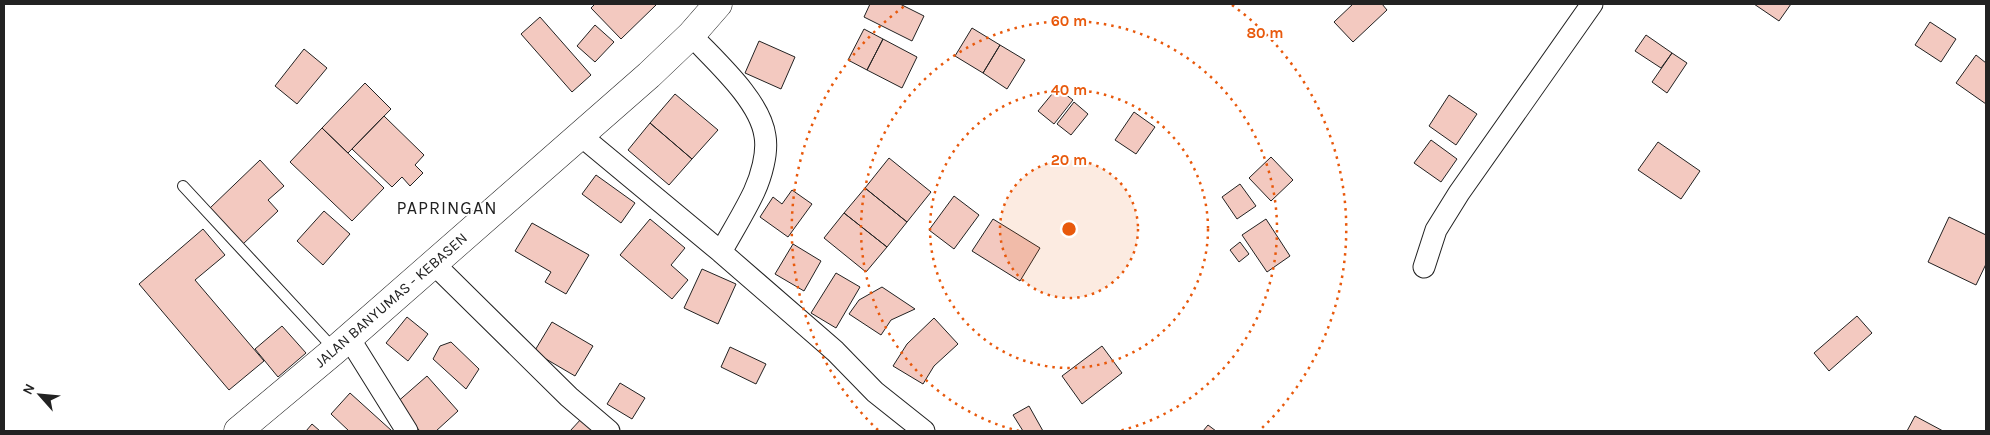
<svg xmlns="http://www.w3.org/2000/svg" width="1990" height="435" font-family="Karla,sans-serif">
	<rect width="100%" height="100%" fill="#fff"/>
	<path fill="#f3c9c0" stroke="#222" d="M595,4H654L656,5L621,39L591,8Z
		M870,4H900L924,16L912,41L864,17Z
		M1353,4H1382L1387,10L1353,42L1334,22Z
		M1754,4H1791L1779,21Z
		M540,17L591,75L572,92L521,34Z
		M1930,22L1956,39L1941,62L1915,45Z
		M595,25L614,42L595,62L577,46Z
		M972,28L1000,45L983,73L955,56Z
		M864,29L883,39L867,70L848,60Z
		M1646,35L1672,53L1661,68L1635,51Z
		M883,39L917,57L902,88L867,70Z
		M759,41L795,57L781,89L745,73Z
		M1000,45L1025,60L1007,89L983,73Z
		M304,49L327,68L297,104L275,86Z
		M1672,53L1687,63L1667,93L1652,82Z
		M1976,55L1986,63V104L1956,83Z
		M365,83L391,109L348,153L322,128Z
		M1057,88L1073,100L1054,124L1038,111Z
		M675,94L718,130L692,159L650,123Z
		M1449,95L1477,114L1456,145L1429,126Z
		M1074,102L1088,114L1071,135L1057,124Z
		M1134,112L1155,127L1136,154L1115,140Z
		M384,116L424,155L415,165L423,173L410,186L402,177L392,187L352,149Z
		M650,123L692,159L669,185L628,150Z
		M322,128L384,188L352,221L290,162Z
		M1431,140L1457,159L1441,182L1414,163Z
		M1658,142L1700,171L1681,199L1638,170Z
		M1271,157L1293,180L1271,201L1249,178Z
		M889,158L931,192L907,222L865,188Z
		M260,160L284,186L268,200L278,211L243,244L210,208Z
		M596,175L635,203L621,223L582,194Z
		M1240,184L1256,206L1237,219L1222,197Z
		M865,188L907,222L887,247L844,213Z
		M792,190L812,204L788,237L760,217L773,197L782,204Z
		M954,196L979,215L954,249L929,230Z
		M324,211L350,234L323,265L297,241Z
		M844,213L887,247L866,272L824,238Z
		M1949,217L1986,235V264L1976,285L1928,262Z
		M650,219L685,248L671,265L688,280L672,299L620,255Z
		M993,219L1040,248L1020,281L972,251Z
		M1266,219L1290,256L1267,272L1242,235Z
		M532,223L589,255L566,294L545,282L551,272L515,251Z
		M203,229L225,255L195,280L264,361L229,390L139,284Z
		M1240,242L1249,254L1239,262L1230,250Z
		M793,244L821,261L804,291L775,274Z
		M702,269L736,284L718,324L684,308Z
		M836,273L860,287L836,328L811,313Z
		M882,287L915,309L891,320L881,335L849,314L859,300Z
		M1857,316L1872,333L1829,371L1814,353Z
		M407,317L428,334L408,361L386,343Z
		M934,318L958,344L934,366L923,384L893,366L907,344Z
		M552,322L593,346L575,376L534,352Z
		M282,326L306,353L278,377L255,349Z
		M451,342L479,369L466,389L433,359L440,346Z
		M1102,346L1122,373L1082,404L1062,376Z
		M730,347L766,364L756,384L721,367Z
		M427,376L458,411L436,431H420L395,404Z
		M620,383L645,398L632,419L607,404Z
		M350,393L392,431H349L331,414Z
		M1029,406L1043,431H1023L1013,415Z
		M1915,416L1943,431H1907Z
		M582,418L596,431H570Z
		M312,424L320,431H306Z
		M1208,425L1216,431H1203Z"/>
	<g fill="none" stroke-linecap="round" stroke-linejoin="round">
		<g stroke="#222" stroke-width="12">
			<path id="lane" d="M183,186L335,350"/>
		</g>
		<g stroke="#222" stroke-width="23">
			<path id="street" d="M691,35C715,61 760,100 765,136C768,153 761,177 754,192C744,213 732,232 721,252
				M580,135L721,252L835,351L875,392L924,431
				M433,263L569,397L609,431
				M1424,267L1436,230L1459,193L1592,4
				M349,338L407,431"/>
		</g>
		<g stroke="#222" stroke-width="29">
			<path id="secondary" d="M238,431L335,350L649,75L691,35L718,4"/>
		</g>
		<use href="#lane" stroke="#fff" stroke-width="10"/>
		<use href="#street" stroke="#fff" stroke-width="21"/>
		<use href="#secondary" stroke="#fff" stroke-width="28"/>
	</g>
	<circle cx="1069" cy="229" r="69" fill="#e8590c" fill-opacity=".12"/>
	<g fill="none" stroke="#e8590c" stroke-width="2.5" stroke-dasharray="2.5 5">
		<circle cx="1069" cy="229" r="69"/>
		<circle cx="1069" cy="229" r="139"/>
		<path d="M1019 431A208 208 0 1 1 1119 431"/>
		<path d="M878 430A277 277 0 0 1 906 5M1232 5A277 277 0 0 1 1260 430"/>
	</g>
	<g text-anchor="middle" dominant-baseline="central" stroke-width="4" stroke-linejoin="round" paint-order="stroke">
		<g font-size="15" fill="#222" stroke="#fff">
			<text transform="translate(391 300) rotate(-41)">JALAN BANYUMAS - KEBASEN</text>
		</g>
		<g font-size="18" letter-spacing="1" fill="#222" stroke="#fff">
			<text x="447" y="208">PAPRINGAN</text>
		</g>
	</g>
	<circle cx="1069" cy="229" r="8" fill="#e8590c" stroke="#fff" stroke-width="2.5"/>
	<g font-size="15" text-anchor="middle" font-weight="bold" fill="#e8590c" stroke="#fff" stroke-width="4" stroke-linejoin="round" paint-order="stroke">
		<text x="1069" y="26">60 m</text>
		<text x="1265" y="38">80 m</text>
		<text x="1069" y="95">40 m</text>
		<text x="1069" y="165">20 m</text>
	</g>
	<rect width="1990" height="435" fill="none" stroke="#222222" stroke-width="10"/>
	<g transform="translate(40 395) rotate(297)" stroke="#ffffff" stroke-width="4" paint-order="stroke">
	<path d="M0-4L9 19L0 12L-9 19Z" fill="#222222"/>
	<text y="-8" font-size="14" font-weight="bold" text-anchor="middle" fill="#222222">N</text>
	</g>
</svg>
